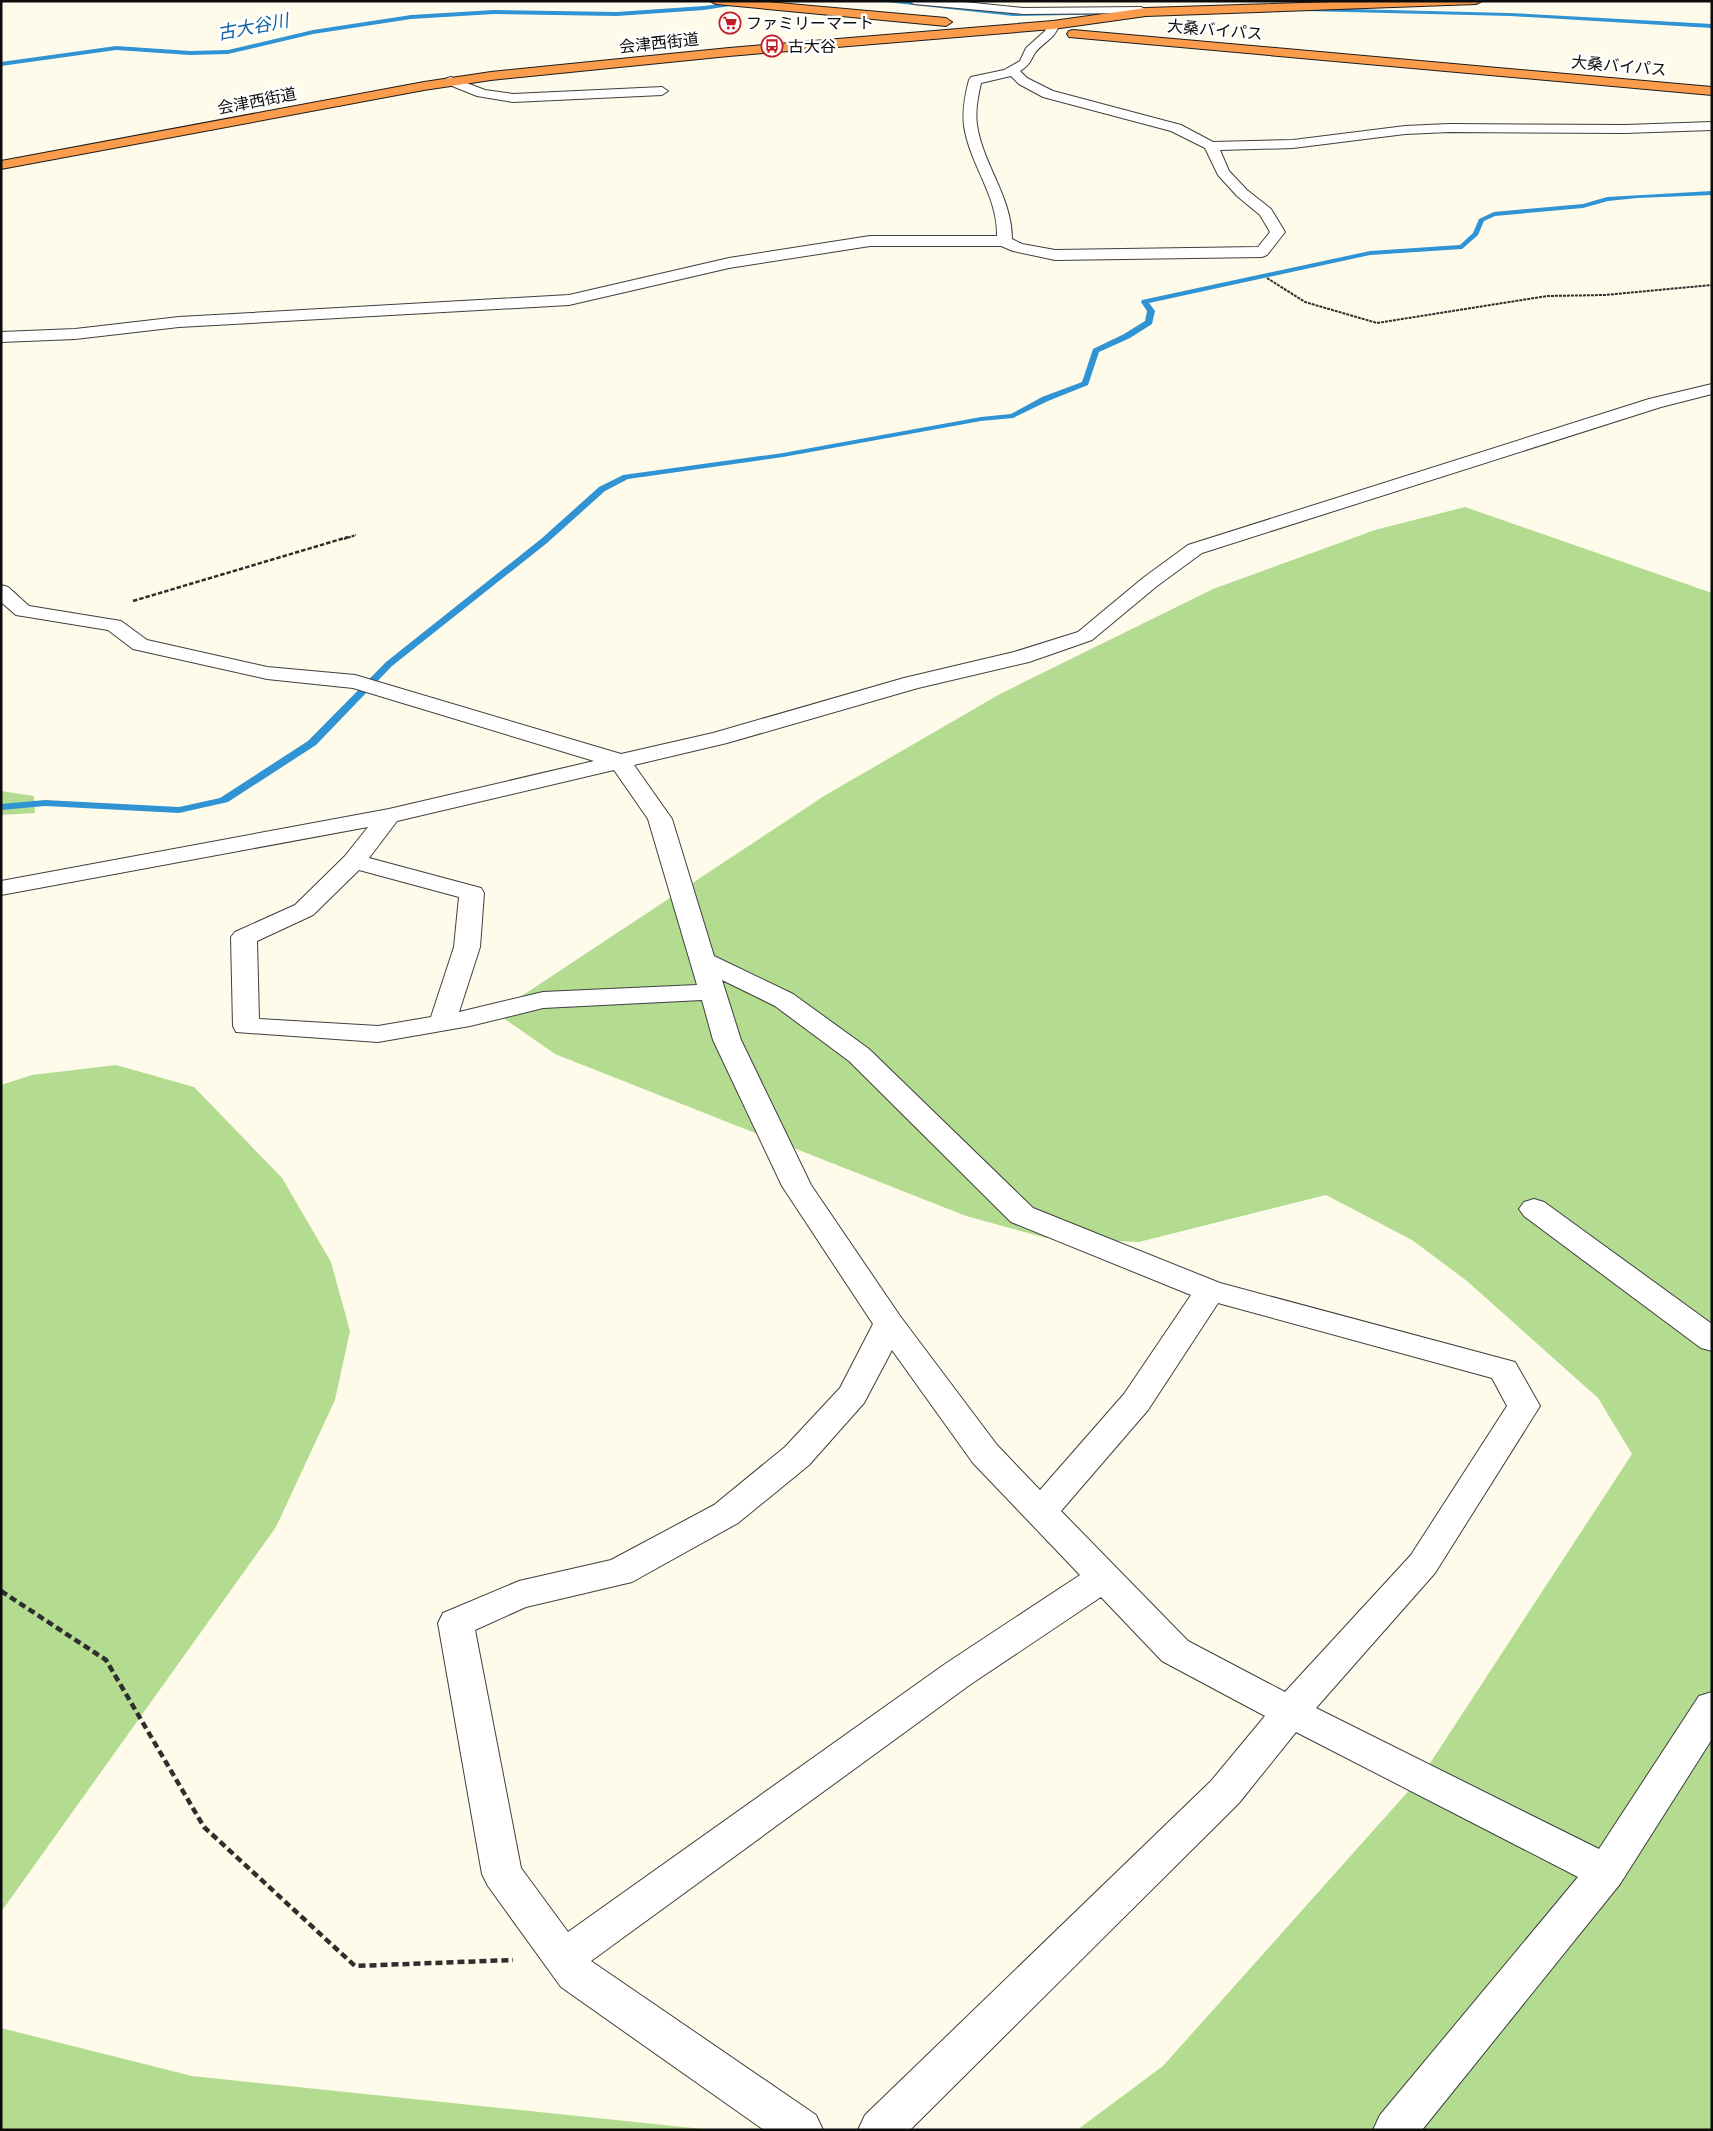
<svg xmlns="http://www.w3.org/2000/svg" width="1713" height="2131" font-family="'Zilla Slab','Noto Sans JP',serif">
	<rect width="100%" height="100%" fill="#fffbea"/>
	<path fill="#b3dc91" d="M1465,507L1712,593V2130H1077L1163,2066L1421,1777L1632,1454L1598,1398L1467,1281L1412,1240L1326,1195L1139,1242L1046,1238L966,1216L555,1054L496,1013L824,796L1000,694L1213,589L1375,530Z
		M1,791L34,796L35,813L1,815Z
		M116,1065L194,1087L282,1178L331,1262L350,1331L335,1400L276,1527L1,1912V1085L32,1075Z
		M1,2028L192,2076L712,2130H1Z"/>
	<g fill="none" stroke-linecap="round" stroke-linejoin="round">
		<path fill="#3093d3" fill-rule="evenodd" d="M741,1L743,4L704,10L617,16L494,14L411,19L313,34L228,54L190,55L116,50L1,66V62L116,46L190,51L228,50L313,30L411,15L494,10L617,12L704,6Z
			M877,1H898L1013,12L1125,14L1013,16Z
			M1307,8L1510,13L1712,24V28L1510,16L1305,11Z
			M1712,191V195L1638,198L1608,201L1583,208L1495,216L1484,221L1478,235L1462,249L1370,255L1149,303L1155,311L1152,324L1130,338L1099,352L1088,385L1048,401L1013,418L981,421L783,457L628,479L605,491L547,543L392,666L316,745L228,802L179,813L45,806L1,810V804L45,800L179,807L220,798L308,741L386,662L541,539L599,487L623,475L783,453L981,417L1011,414L1042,397L1082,382L1093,349L1124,334L1145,321L1147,311L1141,302L1142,300L1370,251L1460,245L1473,233L1479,219L1494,212L1583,204L1607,197Z"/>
		<g stroke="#3f3f3f" stroke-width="2">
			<path id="street" d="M908,1H955L1023,8L1141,7L1147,10L1141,13L1023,14L914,4Z
				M1053,21L1059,25C1055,39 1043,42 1035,53C1030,61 1030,65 1020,71L1027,78L1053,91L1181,125L1213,142L1293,140L1405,126L1449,124L1625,125L1712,122V130L1625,133L1449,132L1405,134L1293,148L1220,150L1229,171L1247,190L1271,209L1285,232L1267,255L1262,257L1055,260L1013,251L1001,246H870L729,268L569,305L179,327L75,339L1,342V332L75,329L179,317L569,295L729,258L870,236H997C998,196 970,165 964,126C962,110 965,95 969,80L971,77L1004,70L1020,61L1026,48L1045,31L1049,22ZM1011,76L1019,84L1043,97L1171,131L1205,148L1218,175L1237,196L1260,215L1270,232L1258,247L1055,250L1022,244L1012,239C1012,197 983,165 977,125C975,110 978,97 981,83Z
				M451,77L485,90L513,94L662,87L668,91L662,95L513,102L477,96L447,84L445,81L447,78Z
				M1712,384V394L1661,407L1202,553L1157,586L1092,640L1029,662L918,688L727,743L634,765L672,819L714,956L793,994L869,1049L1033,1208L1220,1283L1515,1362L1540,1406L1435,1573L1316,1708L1599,1849L1699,1696L1712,1692V1739L1620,1884L1422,2130H1373L1380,2115L1578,1877L1296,1732L1239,1803L910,2130H858L865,2115L1211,1781L1265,1716L1162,1661L1101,1597L971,1684L591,1961L816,2115L823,2130H764L561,1987L488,1886L482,1874L438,1623L443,1613L519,1581L611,1560L714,1505L785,1447L840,1388L873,1324L782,1186L713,1040L702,1000L543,1008L470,1026L378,1042L236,1032L233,1026L231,937L235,932L295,905L345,856L368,827L1,895V881L389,809L594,761L353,688L267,679L133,649L108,630L16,615L1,602V585L8,587L29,606L121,621L147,640L267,667L355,675L621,754L713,733L904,678L1014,652L1078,632L1143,578L1188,545L1649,399ZM614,770L648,819L697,985L543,992L459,1012L480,947L484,893L481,888L369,858L397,821ZM359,870L459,897L454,947L431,1017L378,1026L259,1019L257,941L313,915ZM722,980L775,1006L849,1061L1011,1222L1191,1295L1124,1394L1040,1490L997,1445L900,1316L811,1185L741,1040ZM1218,1303L1492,1378L1507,1406L1411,1555L1285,1692L1188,1641L1061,1511L1148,1410ZM892,1350L973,1463L1080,1575L945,1664L568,1932L521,1868L475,1630L526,1607L632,1582L738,1523L809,1465L864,1403Z
				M1534,1199L1544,1202L1712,1324V1351L1701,1348L1524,1216L1519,1209L1524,1202Z"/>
		</g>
		<g stroke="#1d1d1d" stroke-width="2">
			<path id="highway" d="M710,1H757L946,18L952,22L946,26L716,4Z
				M1364,1H1482L1476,4L1146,16L1053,29L729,56L491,80L424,90L1,169V161L424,82L491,72L729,48L1053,21L1146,8Z
				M1073,30L1712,87V95L1069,37L1067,34L1069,31Z"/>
		</g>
		<path stroke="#2e2e2e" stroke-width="2" stroke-dasharray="3 1" stroke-linecap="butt" d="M1267,278L1305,302L1377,323L1547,296L1605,295L1712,285
			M344,539L356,535"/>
		<path stroke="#2e2e2e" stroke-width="2.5" stroke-dasharray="4.5 2" stroke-linecap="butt" d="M133,601L348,537"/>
		<path stroke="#2e2e2e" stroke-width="4.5" stroke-dasharray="7 4" stroke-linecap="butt" d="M1,1591L106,1660L204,1827L355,1966L513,1960"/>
		<use href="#street" fill="#fff" fill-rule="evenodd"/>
		<use href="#highway" fill="#fb9b4c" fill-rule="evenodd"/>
	</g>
	<defs>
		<g id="supermarket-ring" transform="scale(1.125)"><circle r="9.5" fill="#fff" stroke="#c21e26" stroke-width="1.5"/><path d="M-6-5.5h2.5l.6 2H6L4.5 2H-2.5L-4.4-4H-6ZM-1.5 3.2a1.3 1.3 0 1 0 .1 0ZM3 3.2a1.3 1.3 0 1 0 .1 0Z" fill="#c21e26"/></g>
		<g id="bus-ring" transform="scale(1.125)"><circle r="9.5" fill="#fff" stroke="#c21e26" stroke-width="1.5"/><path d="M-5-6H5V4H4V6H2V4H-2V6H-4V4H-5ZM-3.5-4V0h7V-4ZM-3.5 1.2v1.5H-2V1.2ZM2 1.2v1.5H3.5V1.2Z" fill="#c21e26"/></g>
	</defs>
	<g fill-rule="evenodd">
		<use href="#supermarket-ring" x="730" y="23"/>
		<use href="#bus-ring" x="772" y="46"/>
	</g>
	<g text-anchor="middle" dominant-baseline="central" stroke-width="5" stroke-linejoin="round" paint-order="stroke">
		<g font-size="16" fill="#0c0c0c" stroke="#fff" text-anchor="start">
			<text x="746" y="23">ファミリーマート</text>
			<text x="788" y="46">古大谷</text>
		</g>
		<g font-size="16" fill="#0c0c0c" stroke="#fff">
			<text transform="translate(1215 30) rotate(5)">大桑バイパス</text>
			<text transform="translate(659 43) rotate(-6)">会津西街道</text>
			<text transform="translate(1619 66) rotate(5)">大桑バイパス</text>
			<text transform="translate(257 101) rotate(-11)">会津西街道</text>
		</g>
		<g font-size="18" font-style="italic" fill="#1063a3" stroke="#fff">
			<text transform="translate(253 27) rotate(-11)">古大谷川</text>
		</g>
	</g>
	<rect width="1713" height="2131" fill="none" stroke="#0c0c0c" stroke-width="5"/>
</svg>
